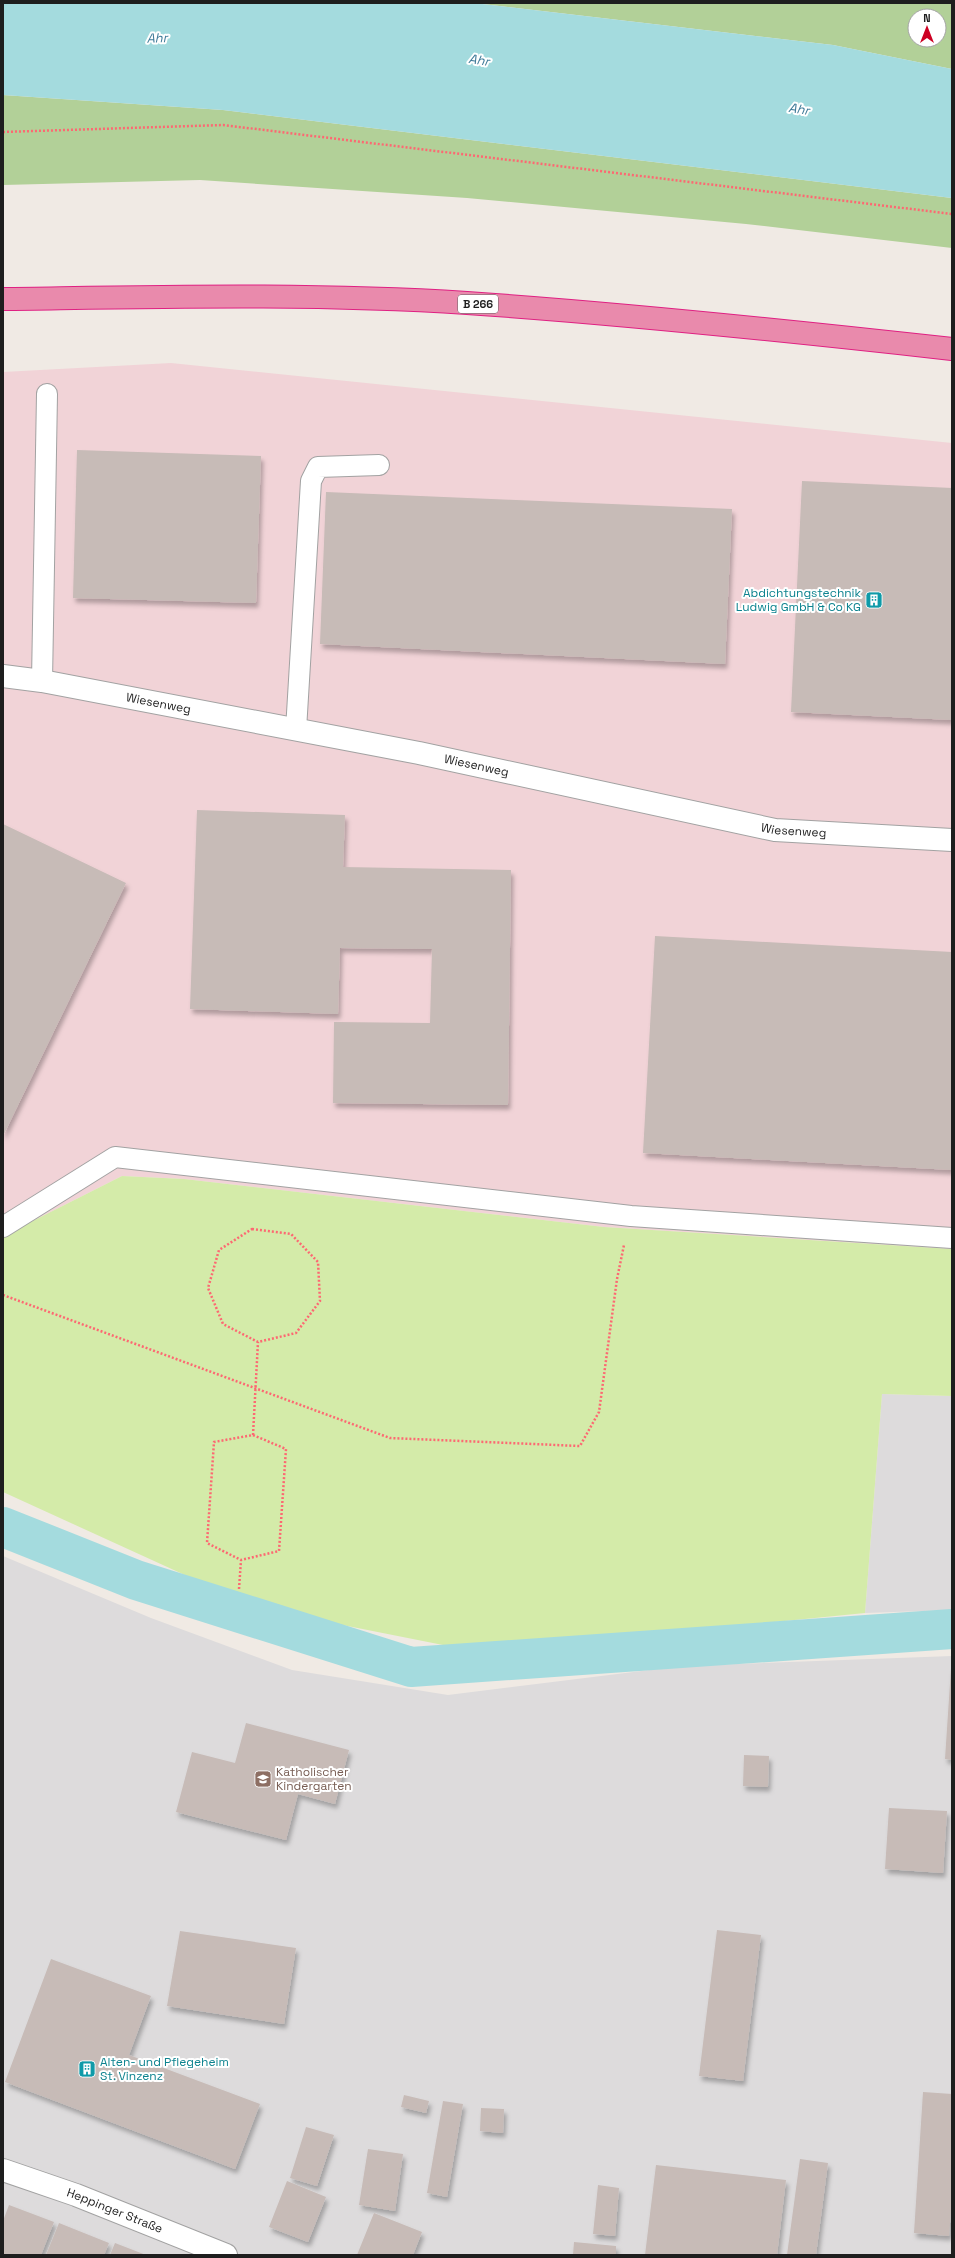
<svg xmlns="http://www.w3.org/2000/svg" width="955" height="2258" font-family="'Space Grotesk',sans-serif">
	<defs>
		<filter id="shadow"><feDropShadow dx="2.5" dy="4.5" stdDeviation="2" flood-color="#0004"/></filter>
	</defs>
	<rect width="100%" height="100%" fill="#f0eae4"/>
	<path fill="#dddbdc" d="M882,1394L952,1396V1610L865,1613Z
		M3,1556L151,1618L292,1670L448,1695L682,1666L952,1656V2255H3Z"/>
	<path fill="#f1d3d7" d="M171,363L952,443V1249L604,1227L184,1179L122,1176L3,1236V372Z"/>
	<path fill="#d4eba9" d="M122,1176L184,1179L604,1227L952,1249V1396L882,1394L865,1613L674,1632L448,1646L257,1608L3,1492V1236Z"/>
	<path fill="#b2d098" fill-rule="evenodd" d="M474,3H952V69L833,45ZM915,16H939V40H915Z
		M3,95L223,110L952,198V248L746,224L467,198L200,180L3,185Z"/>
	<path fill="#a4dbde" d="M3,3H474L833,45L952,69V198L223,110L3,95Z"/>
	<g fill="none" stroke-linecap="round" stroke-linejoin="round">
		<path stroke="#a4dbde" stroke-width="40" d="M3,1527L136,1580L411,1667L952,1629"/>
	</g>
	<path fill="#c7bbb7" filter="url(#shadow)" d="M77,450L261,456L256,603L73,598Z
		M802,481L952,488V720L791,712Z
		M326,492L732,509L725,664L320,644Z
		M197,810L345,815L343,867L511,870L508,1105L333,1103L334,1022L430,1023L432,949L340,948L338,1014L190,1009Z
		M3,824L126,883L3,1136Z
		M655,936L952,952V1170L643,1153Z
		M951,1668H952V1760L945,1759Z
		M246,1723L349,1750L335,1804L298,1794L286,1840L176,1812L192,1752L235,1763Z
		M744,1755L769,1756L768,1787L743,1786Z
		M889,1808L947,1811L943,1873L885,1869Z
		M717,1930L761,1935L743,2081L699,2076Z
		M180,1931L296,1948L284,2024L167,2006Z
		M51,1959L151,1996L129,2055L260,2104L235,2169L5,2082Z
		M923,2092L952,2094V2197L949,2236L914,2233Z
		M404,2095L429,2101L426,2113L401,2107Z
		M443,2101L463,2104L447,2197L427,2193Z
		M481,2108L504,2109L503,2133L480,2131Z
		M306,2127L334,2135L317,2186L290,2178Z
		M368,2149L403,2154L395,2211L359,2205Z
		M800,2159L828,2163L816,2255H787Z
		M656,2165L786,2180L777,2255H645Z
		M287,2181L326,2197L308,2242L269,2227Z
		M598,2185L619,2188L615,2236L593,2234Z
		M9,2205L54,2222L41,2255H3V2221Z
		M374,2213L422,2232L413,2255H357Z
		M59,2223L109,2243L104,2255H46Z
		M574,2242L616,2246V2255H573Z
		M115,2243L146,2255H110Z"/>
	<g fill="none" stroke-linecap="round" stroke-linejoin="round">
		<g stroke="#a2a2a2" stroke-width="22">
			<path id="lane" d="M42,681L47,394
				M296,730L311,481L318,467L379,465
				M3,1227L115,1157L631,1216L952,1238"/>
		</g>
		<g stroke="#a2a2a2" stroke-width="24">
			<g id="street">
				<path id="s1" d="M3,676L42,681L419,753L775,830L952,840"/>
				<path id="s2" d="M3,2170L76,2195L226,2255"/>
			</g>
		</g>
		<g stroke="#df2082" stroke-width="24">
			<path id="highway" d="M3,299C157,297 312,293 467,303C629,314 790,331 952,349"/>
		</g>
		<path stroke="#fd6872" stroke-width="2.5" stroke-dasharray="2 2" stroke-linecap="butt" d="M3,132L223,125L952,214
			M252,1229L291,1234L318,1262L320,1301L296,1333L258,1342L223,1324L208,1288L219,1250Z
			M3,1295L390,1438L580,1446L599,1412L617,1279L624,1245
			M253,1435L286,1449L279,1551L241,1560L207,1543L214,1442Z
			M253,1435L258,1342
			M239,1589L241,1560"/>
		<use href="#lane" stroke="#fff" stroke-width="20"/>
		<use href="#street" stroke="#fff" stroke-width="22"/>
		<use href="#highway" stroke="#e98aac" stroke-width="22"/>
	</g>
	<defs>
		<g id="building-square" transform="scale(0.9)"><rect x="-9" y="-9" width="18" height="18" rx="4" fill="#0f9aa8" stroke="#fff"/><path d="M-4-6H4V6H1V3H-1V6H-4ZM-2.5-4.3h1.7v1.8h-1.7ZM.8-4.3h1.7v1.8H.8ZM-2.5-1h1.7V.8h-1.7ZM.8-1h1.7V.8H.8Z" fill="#fff"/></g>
		<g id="school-square" transform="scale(0.9)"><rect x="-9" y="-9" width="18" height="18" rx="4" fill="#8d6e63" stroke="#fff"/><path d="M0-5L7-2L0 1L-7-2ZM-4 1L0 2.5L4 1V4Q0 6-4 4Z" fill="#fff"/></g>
	</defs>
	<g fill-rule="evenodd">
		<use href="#building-square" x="874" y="600"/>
		<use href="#school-square" x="263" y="1779"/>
		<use href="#building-square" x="87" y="2069"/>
	</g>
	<g text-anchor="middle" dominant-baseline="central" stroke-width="4" stroke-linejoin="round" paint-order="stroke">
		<rect fill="#fff" stroke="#626262" stroke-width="1" x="458" y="295" width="40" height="18" rx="3"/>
		<g font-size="11" font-weight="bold" fill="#1e1e1e">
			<text x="478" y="304">B 266</text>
		</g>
		<g font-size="12" fill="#0d838f" stroke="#fff" text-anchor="end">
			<text x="861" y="593">Abdichtungstechnik<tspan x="861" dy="14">Ludwig GmbH &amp; Co KG</tspan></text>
			<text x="100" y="2062" text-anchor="start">Alten- und Pflegeheim<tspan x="100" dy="14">St. Vinzenz</tspan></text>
		</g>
		<g font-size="12" fill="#1e1e1e" stroke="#fff">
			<text stroke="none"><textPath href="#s1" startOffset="158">Wiesenweg</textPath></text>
			<text stroke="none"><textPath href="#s1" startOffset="482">Wiesenweg</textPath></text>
			<text stroke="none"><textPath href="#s1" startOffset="806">Wiesenweg</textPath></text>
			<text stroke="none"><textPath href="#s2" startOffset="119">Heppinger Straße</textPath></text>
		</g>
		<g font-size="12" fill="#785e54" stroke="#fff" text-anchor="start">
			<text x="276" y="1772">Katholischer<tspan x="276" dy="14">Kindergarten</tspan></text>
		</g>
		<g font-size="13" font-style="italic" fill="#407b99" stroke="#fff">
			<text transform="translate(157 38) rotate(-2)">Ahr</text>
			<text transform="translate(479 60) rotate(9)">Ahr</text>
			<text transform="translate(799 109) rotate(9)">Ahr</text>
		</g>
	</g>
	<rect width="955" height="2258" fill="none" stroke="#1e1e1e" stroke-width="8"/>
	<g transform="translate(927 28)"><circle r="19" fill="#ffffff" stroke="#a5a5a5"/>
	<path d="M0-3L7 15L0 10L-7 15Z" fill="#cd0022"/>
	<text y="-6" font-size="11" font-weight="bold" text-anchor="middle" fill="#1e1e1e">N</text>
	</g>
</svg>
